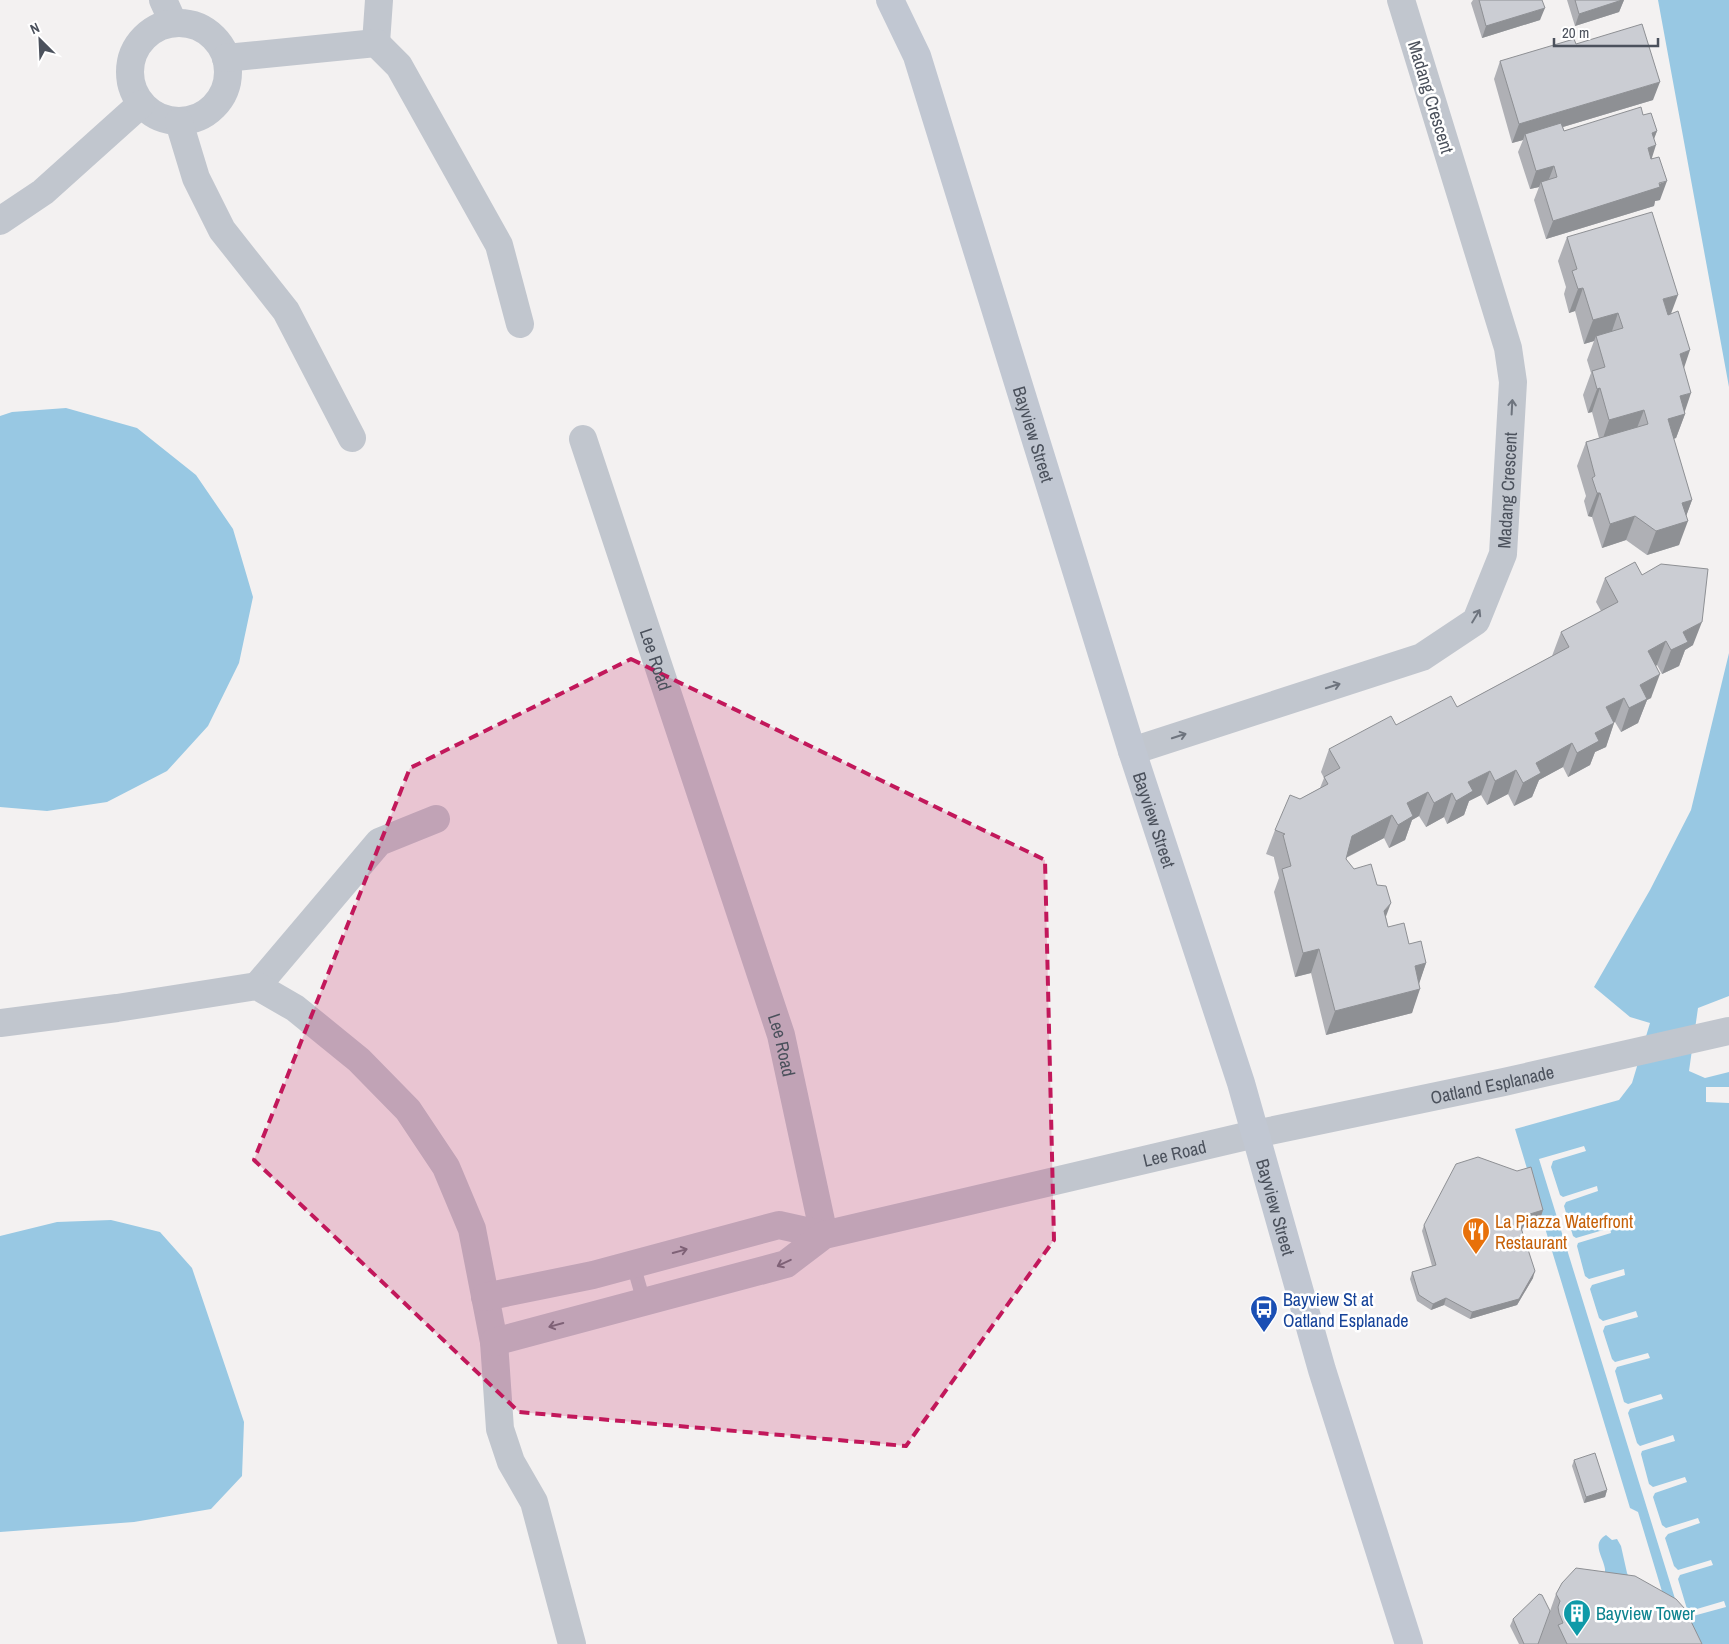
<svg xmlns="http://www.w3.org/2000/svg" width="1729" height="1644" font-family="'Archivo Narrow',sans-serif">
	<rect width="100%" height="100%" fill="#f3f1f1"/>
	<path fill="#98c8e3" d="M1658,0H1729V387Z
		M66,408L137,428L196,475L233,529L253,597L239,663L208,726L167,771L107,802L47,811L0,807V416L12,412Z
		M1729,653V996L1698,1008L1689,1071L1705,1078L1729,1072V1644H1672L1667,1608L1638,1512L1630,1508L1515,1129L1619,1100L1632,1083L1650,1023L1630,1017L1594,987L1650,890L1691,810Z
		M111,1220L160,1232L192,1268L244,1422L242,1476L211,1509L134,1522L0,1532V1236L57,1222Z
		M1606,1535L1612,1540L1617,1539L1621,1546L1627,1573L1636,1593L1605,1582C1605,1578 1605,1574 1605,1569C1603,1556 1591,1544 1606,1535Z"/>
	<path fill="#f3f1f1" d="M1706,1087H1729V1103L1706,1102Z
		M1584,1146L1586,1151L1553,1161L1551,1167L1560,1195L1563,1197L1597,1186L1598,1191L1566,1202L1564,1206L1573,1236L1576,1238L1610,1228L1611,1233L1578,1243L1577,1246L1585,1276L1589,1279L1624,1269L1625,1275L1592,1285L1590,1289L1599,1318L1603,1321L1636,1311L1638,1317L1605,1326L1603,1331L1612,1359L1615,1362L1648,1353L1650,1358L1617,1367L1615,1371L1624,1402L1628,1404L1661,1394L1663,1399L1630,1409L1628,1413L1637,1443L1640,1446L1673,1435L1675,1441L1642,1451L1641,1454L1649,1484L1653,1487L1685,1477L1687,1482L1655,1493L1653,1497L1662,1525L1666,1528L1698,1518L1700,1523L1668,1534L1665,1538L1674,1566L1678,1570L1711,1560L1713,1565L1680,1575L1678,1579L1687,1609L1690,1611L1724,1601L1726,1607L1693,1616L1691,1621L1689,1644L1539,1159Z"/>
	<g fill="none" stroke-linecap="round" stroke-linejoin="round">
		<path stroke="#c1c6ce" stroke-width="14" d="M633,1264L644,1302"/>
		<g stroke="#c1c6ce" stroke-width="28">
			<path d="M163,0L173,22"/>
			<circle cx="179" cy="72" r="49"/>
			<path d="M376,43L379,0"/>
			<path d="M226,58L376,43L399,66L499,245L520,324"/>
			<path d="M179,122L196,178L222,230L286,311L352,438"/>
			<path d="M0,221L43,192L141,104"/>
			<path id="s1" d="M583,439L781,1035L824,1235"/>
			<path id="s2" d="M1132,751L1422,657L1476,621L1503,554L1513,382L1508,348L1401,0"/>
			<path d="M257,986L379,842L436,819"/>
			<path d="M0,1023L117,1008L257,986L295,1008L359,1060L408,1110L446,1167L472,1229L494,1342L500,1429L511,1462L534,1502L572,1644"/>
			<path d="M485,1297L593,1275L779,1225L824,1235"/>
			<path id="s3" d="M494,1342L786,1264L824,1235L1255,1134L1504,1082L1729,1031"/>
		</g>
		<path stroke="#c1c7d2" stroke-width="28" id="s4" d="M890,0L917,56L1132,751L1241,1083L1322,1370L1409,1644"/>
	</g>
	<path fill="#afb0b5" d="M1473,0H1542L1540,20L1482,38L1471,3Z
		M1567,0H1624L1619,12L1575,26Z
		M1576,44L1653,100L1563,127L1564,131L1643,115L1657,131L1654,138L1651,159L1660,200L1655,201L1654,206L1546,239L1534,200L1539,187L1530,189L1518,152L1523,140L1512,143L1494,79L1500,61Z
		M1567,237L1671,313L1684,368L1685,414L1676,438L1673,439L1692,500L1686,516L1679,545L1647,555L1626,540L1602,548L1592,517L1588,516L1584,501L1586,496L1577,466L1586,442L1599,438L1592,412L1588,413L1583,395L1591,373L1587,360L1594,341L1584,344L1575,311L1569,313L1564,294L1566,287L1558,261Z
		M1642,575L1693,645L1685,650L1679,666L1662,674L1657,665L1656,666L1651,698L1647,700L1638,723L1621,732L1615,722H1614V723L1606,747L1595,752L1590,765L1568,777L1563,767L1539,780L1532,797L1514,806L1508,794L1487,805L1481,795L1469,801L1464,815L1447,824L1444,817L1426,827L1419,816L1412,820L1405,840L1389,848L1384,838L1346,858V859L1386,917L1388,927L1409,944L1426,963L1419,983L1412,1013L1326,1035L1311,973L1295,977L1274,892L1279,878L1274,858V857L1266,854L1275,830L1300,799L1320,788L1324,778L1321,772L1329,749L1396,725L1457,707L1552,656L1561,632L1601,611L1596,602L1605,578Z
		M1543,1210L1541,1216L1527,1220L1522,1230L1533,1278L1517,1305L1470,1319L1444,1305L1431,1310L1417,1301L1410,1279L1412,1272L1432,1266L1422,1231L1424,1225Z
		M1574,1460L1607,1490L1605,1497L1584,1503L1572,1466Z
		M1556,1594L1702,1644H1519L1510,1626L1513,1619L1550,1611Z"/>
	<path fill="#8e9094" d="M1622,0H1624L1619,12L1575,26L1579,14Z
		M1545,8L1540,20L1482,38L1486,26Z
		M1660,82L1653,100L1526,138L1525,134L1523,140L1512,143L1519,124Z
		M1657,131L1651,147L1656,145L1650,164L1641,166L1652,133Z
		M1554,166L1547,184L1541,182L1539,187L1530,189L1536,171Z
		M1667,181L1660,200L1655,201L1654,206L1546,239L1553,221Z
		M1583,288L1575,311L1569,313L1578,289Z
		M1678,295L1669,319L1663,299Z
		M1618,313L1610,337L1596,336L1594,341L1584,344L1593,320Z
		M1690,350L1682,374L1680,354Z
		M1600,388L1592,412L1588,413L1597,389Z
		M1691,393L1684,414H1685L1676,438L1659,443L1668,419L1680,396Z
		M1644,410L1635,433L1601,444L1609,420Z
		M1597,493H1600L1592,517L1588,516Z
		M1692,500L1684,522L1688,521L1679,545L1647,555L1656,531L1682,503Z
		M1635,516L1626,540L1602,548L1610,524Z
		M1702,622L1693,645L1685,650L1679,666L1662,674L1671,650L1683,632Z
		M1666,641L1657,665L1639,675L1648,651Z
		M1660,674L1651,698L1647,700L1638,723L1621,732L1629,708L1640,685Z
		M1624,698L1615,722L1597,731L1606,707Z
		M1614,723L1606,747L1595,752L1590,765L1568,777L1577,753L1595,733Z
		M1572,743L1563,767L1539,780L1532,797L1514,806L1523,783L1536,763Z
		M1516,770L1508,794L1487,805L1495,781Z
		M1490,771L1481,795L1469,801L1464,815L1447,824L1456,801L1468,782Z
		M1428,792L1419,816L1412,820L1405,840L1389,848L1407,803Z
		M1452,793L1444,817L1426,827L1434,803Z
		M1392,815L1384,838L1343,859L1352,836Z
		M1391,903L1382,927L1384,911Z
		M1319,949L1311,973L1295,977L1303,953Z
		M1426,963L1418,987L1415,966Z
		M1420,989L1412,1013L1326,1035L1335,1011Z
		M1543,1210L1541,1216L1527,1220L1519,1234L1521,1228L1530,1214Z
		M1535,1271L1533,1278L1517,1305L1470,1319L1472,1312Z
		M1446,1298L1444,1305L1431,1310L1433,1304Z
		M1607,1490L1605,1497L1584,1503L1586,1497Z"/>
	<path fill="#cbcdd3" stroke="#8e9094" d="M1479,0H1542L1545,8L1486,26Z
		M1575,0H1622L1579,14Z
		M1642,24L1660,82L1519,124L1500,61L1574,39L1576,44Z
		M1641,107L1643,115L1651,113L1657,131L1652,133L1656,145L1648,148L1651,159L1659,157L1667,181L1659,183L1660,187L1553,221L1541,182L1557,177L1554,166L1536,171L1525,134L1561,123L1564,131Z
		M1652,212L1678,295L1663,299L1668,315L1678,311L1690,350L1680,354L1691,393L1680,396L1685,414L1668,419L1692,500L1682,503L1688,521L1656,531L1635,516L1610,524L1600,493H1597L1592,478L1595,476L1586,442L1648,424L1644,410L1609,420L1600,388L1597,389L1592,371L1605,367L1596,336L1623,328L1618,313L1593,320L1583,288L1578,289L1572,271L1577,269L1567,237Z
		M1635,562L1642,575L1661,564L1708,569L1702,622L1683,632L1688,642L1671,650L1666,641L1648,651L1660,674L1640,685L1647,699L1629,708L1624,698L1606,707L1614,723L1595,733L1599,741L1577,753L1572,743L1536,763L1541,773L1523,783L1516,770L1495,781L1490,771L1468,782L1473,791L1456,801L1452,793L1434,803L1428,792L1407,803L1413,816L1398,825L1392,815L1352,836L1346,859L1354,869L1371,864L1377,885L1386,886L1391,903L1384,911L1388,927L1404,923L1409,944L1421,941L1426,963L1415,966L1420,989L1335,1011L1319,949L1303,953L1282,869L1291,866L1283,835L1285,834L1275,830L1290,795L1300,799L1328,784L1324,777L1340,768L1329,749L1391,716L1396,725L1451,696L1457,707L1569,647L1561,632L1618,602L1605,578Z
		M1478,1157L1517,1171L1531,1167L1543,1210L1530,1214L1521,1228L1535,1271L1519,1299L1472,1312L1446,1298L1433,1304L1419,1295L1412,1272L1436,1265L1424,1225L1456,1164Z
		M1595,1453L1607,1490L1586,1497L1574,1460Z
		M1576,1568L1635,1576L1676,1599L1685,1609L1702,1644H1567L1558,1625L1563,1623L1559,1613L1558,1607L1560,1601L1556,1594L1562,1583Z
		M1539,1594L1542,1595L1550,1611L1538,1644H1524L1513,1619Z"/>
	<defs><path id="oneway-shaft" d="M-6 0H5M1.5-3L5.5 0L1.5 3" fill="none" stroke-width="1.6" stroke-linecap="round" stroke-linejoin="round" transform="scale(1.25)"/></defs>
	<g stroke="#6e747e">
		<use href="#oneway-shaft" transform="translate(1512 407) rotate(-87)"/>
		<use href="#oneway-shaft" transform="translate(1476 616) rotate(-59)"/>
		<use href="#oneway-shaft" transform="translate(1333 686) rotate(-18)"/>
		<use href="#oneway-shaft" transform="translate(1179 736) rotate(-18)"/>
		<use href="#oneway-shaft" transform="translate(680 1251) rotate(-15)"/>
		<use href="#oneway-shaft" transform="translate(784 1263) rotate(155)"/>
		<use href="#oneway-shaft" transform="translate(556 1325) rotate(165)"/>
	</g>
	<path fill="#c2185b" fill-opacity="0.2" stroke="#c2185b" stroke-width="4" stroke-dasharray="10 6" stroke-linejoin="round" d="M631,659L1045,860L1054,1240L906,1446L519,1412L254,1160L410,768Z"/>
	<defs>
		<g id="restaurant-pin" transform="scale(1.4375)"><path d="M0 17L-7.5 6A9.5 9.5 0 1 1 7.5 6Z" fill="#e8710a" stroke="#fff"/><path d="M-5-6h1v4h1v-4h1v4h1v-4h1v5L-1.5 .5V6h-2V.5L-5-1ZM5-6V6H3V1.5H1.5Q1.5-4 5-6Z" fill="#fff"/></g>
		<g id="bus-pin" transform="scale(1.4375)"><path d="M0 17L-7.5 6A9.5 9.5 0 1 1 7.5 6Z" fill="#1a4fb4" stroke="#fff"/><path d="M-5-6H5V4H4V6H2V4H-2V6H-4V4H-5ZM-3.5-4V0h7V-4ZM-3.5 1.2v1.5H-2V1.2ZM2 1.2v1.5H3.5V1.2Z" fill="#fff"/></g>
		<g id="building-pin" transform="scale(1.4375)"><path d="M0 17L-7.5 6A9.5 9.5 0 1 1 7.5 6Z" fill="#0f9aa8" stroke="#fff"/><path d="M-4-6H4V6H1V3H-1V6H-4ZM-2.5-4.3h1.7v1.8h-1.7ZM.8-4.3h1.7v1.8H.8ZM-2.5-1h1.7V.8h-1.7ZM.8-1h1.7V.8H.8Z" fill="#fff"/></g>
	</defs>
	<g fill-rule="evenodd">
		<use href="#restaurant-pin" x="1476" y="1231"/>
		<use href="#bus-pin" x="1264" y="1309"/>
		<use href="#building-pin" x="1577" y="1613"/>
	</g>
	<g text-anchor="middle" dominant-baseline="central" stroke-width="5" stroke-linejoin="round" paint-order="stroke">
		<g font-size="18" fill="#4b515c" stroke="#fff">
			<text transform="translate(1431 97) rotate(73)">Madang Crescent</text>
			<text stroke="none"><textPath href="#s4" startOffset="458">Bayview Street</textPath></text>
			<text stroke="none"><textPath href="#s2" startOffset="506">Madang Crescent</textPath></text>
			<text stroke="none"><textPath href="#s1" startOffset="232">Lee Road</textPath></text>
			<text stroke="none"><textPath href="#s4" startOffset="862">Bayview Street</textPath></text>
			<text stroke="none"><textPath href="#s1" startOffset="638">Lee Road</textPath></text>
			<text stroke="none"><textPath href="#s3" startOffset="1035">Oatland Esplanade</textPath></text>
			<text stroke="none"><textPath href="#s3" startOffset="710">Lee Road</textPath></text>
			<text stroke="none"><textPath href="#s4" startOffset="1268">Bayview Street</textPath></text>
		</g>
		<g font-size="18" fill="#c56008" stroke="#fff" text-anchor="start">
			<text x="1495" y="1221">La Piazza Waterfront<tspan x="1495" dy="21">Restaurant</tspan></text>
		</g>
		<g font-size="18" fill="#164399" stroke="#fff" text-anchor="start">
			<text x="1283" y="1299">Bayview St at<tspan x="1283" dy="21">Oatland Esplanade</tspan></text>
		</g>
		<g font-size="18" fill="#0d838f" stroke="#fff" text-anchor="start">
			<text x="1596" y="1613">Bayview Tower</text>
		</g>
	</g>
	<g transform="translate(40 40) rotate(336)" stroke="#ffffff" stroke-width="4" paint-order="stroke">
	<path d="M0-4L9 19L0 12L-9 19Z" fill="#4b515c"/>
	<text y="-8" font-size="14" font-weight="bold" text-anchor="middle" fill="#4b515c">N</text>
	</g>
	<path d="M1554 38v8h104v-8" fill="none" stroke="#4b515c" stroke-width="2.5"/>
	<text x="1562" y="38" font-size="15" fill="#4b515c" stroke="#ffffff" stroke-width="4" paint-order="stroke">20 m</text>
</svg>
